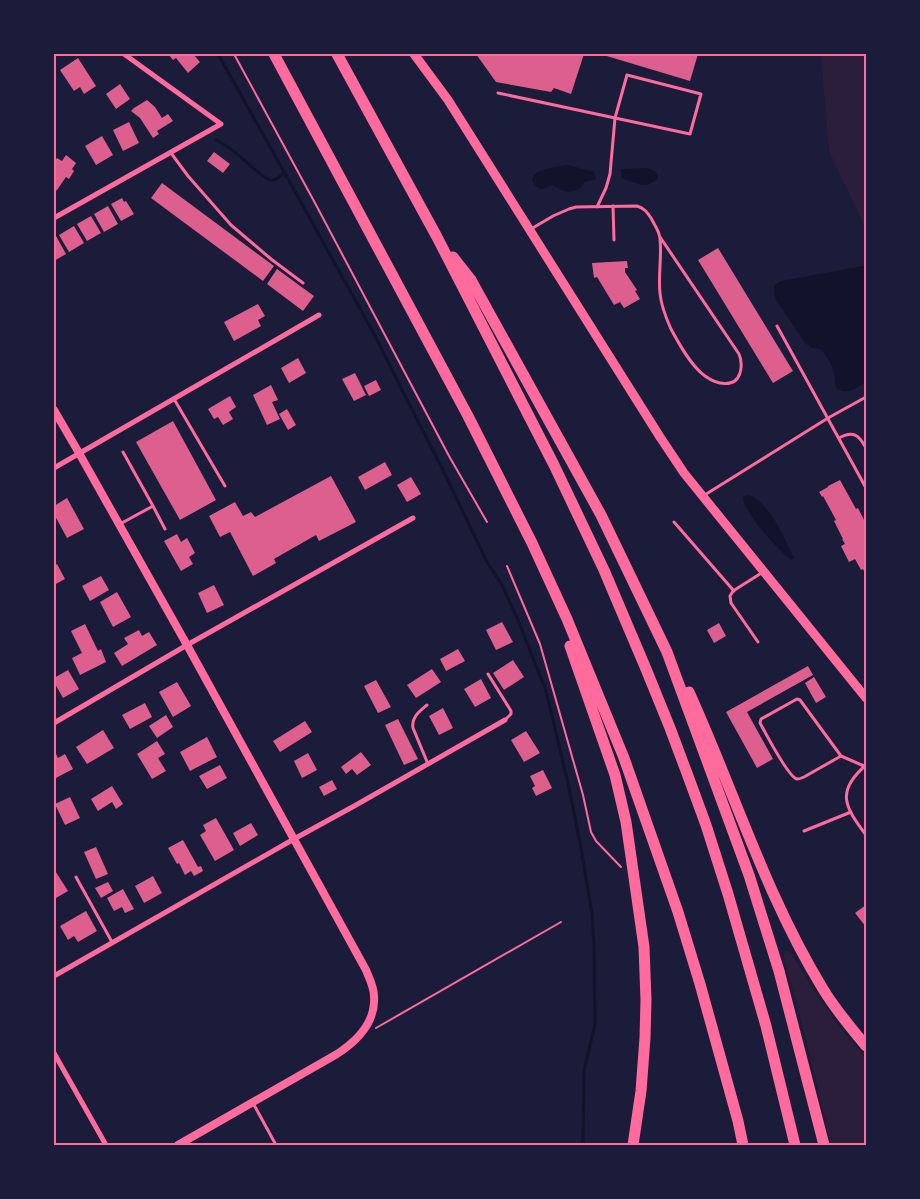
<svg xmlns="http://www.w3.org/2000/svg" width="920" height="1199" font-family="Quicksand,sans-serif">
	<rect width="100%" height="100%" fill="#1b1b3a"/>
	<path fill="#2a1e3b" d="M818,54H866V229L829,151L821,56Z
		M788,951L791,953L811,986L843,1031L866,1059V1145H831L807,1043L783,954L785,952Z"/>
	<path fill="#12122b" d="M567,165C578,167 583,170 594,171L596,179L585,182C577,195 564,194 553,185C548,186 545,189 540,189C516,172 557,166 567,165Z
		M647,168L656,172L658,176L657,180C641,190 636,182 622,178L621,169Z
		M863,266H866V382C855,388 849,395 837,389C834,383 835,379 834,372C832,364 826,356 821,349L813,348L806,344L776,300L774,293V286L781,281Z
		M749,495C771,504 784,538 794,558L792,560C779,552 743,512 743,497Z"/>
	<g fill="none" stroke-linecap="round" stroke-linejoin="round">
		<path stroke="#12122b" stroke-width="3" d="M218,54L297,195L375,336L400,386L441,466L487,562L502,585L518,620L546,691L568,783L580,843L592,914L594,944L595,1024L584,1071L583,1145
			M216,140C236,149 250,168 269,180C276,181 279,177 285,172"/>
	</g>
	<path fill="#dd5f8e" d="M168,54H193L200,62L188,73L176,58L173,60Z
		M476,54H584L571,94L554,88L551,92L496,82Z
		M600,54H698L690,81Z
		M78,58L96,86L84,94L80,87L74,91L60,70Z
		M120,84L130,99L116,109L106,94Z
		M147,100L155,107L162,118L168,114L173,121L157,131L159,134L153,138L140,118L131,111L134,108Z
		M129,122L139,143L123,151L113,130Z
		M102,136L113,155L96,165L85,146Z
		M214,152L230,164L223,173L207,161Z
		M66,155L76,163L72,169L74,171L69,179L66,177L57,190L54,192V162L57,158L62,161Z
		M162,183L274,266L263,281L151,198Z
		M122,198L124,202L126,201L134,214L121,221L111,204Z
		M108,206L118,224L104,232L94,214Z
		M91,216L101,233L87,241L77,224Z
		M74,226L84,243L69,252L59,235Z
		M56,236L66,254L54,261V238Z
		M718,248L793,371L773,383L698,260Z
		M627,261L628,268H625V272L637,290L635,291L640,299L624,308L620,302L614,305L597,277L594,278L592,263Z
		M277,269L314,296L303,311L267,284Z
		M258,304L265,316L258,320L261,326L234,341L224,322Z
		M298,358L306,373L289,383L281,368Z
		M355,373L366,395L354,401L342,379Z
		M376,380L381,390L369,396L364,386Z
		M271,385L278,400L272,402L280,419L267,425L253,395Z
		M230,396L236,407L229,412L233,419L223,425L218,417L214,419L208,409Z
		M287,409L296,425L288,430L279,414Z
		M173,421L216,500L180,520L136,442Z
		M385,462L392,475L365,490L358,477Z
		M331,476L356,522L319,541L316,535L274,559L276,563L253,576L230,532L220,537L209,516L235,502L243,516L251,512L255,517Z
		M411,477L421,494L407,502L397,485Z
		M840,480L856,509L858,508L866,524V575L863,569L861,570L855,559L849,562L841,546L845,544L842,539H843L834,521L836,520L823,496L822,497L819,492L828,487V486Z
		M67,498L84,529L67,538L54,514V506Z
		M177,534L181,542L187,538L195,553L189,557L193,564L181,571L164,541Z
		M57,564L65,579L54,585V566Z
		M101,576L109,590L90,601L82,586Z
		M214,585L224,605L207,613L198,593Z
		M117,592L131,617L113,627L100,602Z
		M502,622L513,642L496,650L486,630Z
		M719,623L726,636L714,643L707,630Z
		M85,624L98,651L101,649L106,662L80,675L72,658L82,653L71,631Z
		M139,630L142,636L149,632L157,645L122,666L114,653L128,644L124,638Z
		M458,649L465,661L446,671L440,659Z
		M513,660L524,677L504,690L493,673Z
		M808,666L813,675L747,712L773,759L757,768L726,712Z
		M432,669L441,682L416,698L407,685Z
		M68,670L79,689L63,698L54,682V678Z
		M814,677L826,697L816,703L805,683Z
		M481,679L491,698L475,707L464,689Z
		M376,680L391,707L378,713L364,686Z
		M177,682L191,706L173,717L159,692Z
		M145,703L152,717L130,729L122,715Z
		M443,708L453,728L439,735L429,716Z
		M166,715L173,727L157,738L149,726Z
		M398,719L418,759L404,765L385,725Z
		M305,721L312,732L280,752L273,741Z
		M103,730L114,748L87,764L76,747Z
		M526,731L540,753L524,762L511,740Z
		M207,737L217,757L190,771L180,752Z
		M157,741L165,754L158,758L166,771L152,779L137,754Z
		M54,750L58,758L65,754L73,769L54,779Z
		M361,752L371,765L357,775L352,769L346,774L341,767Z
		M308,753L317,770L302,778L294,761Z
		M220,765L227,778L207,789L199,776Z
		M543,770L552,788L536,796L532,788L535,786L530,776Z
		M332,780L337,789L324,796L319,787Z
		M112,786L123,804L116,809L112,802L98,811L91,799Z
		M70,797L80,818L65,825L55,804Z
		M216,818L234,850L215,861L200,835L206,831L203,825Z
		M251,823L258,835L240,846L233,833Z
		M183,840L198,867L201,866L203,871L194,876L191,871L185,875L179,863L177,864L168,848Z
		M96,847L108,874L96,879L84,852Z
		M54,869L68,891L56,898L54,894Z
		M153,876L162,893L144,903L135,886Z
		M108,882L113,891L101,898L95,888Z
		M123,889L134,909L125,913L122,907L114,911L107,898Z
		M866,905V927L855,913Z
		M86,911L97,931L78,942L74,936L68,940L60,926Z"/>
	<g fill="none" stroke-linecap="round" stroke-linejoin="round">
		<path stroke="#ff6b9d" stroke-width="2" d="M234,54L315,203L449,456L487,522
			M507,566L540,644L583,795L591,832L596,841L621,867
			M376,1028L561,922"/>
		<path stroke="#ff6b9d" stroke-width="3" d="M498,93L615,118L627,75L701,94L690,134L615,118L610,174L606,188L597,207
			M171,153L188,176L231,225L271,259L303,283
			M613,206L614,240
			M531,229L553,216L569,209L576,207L637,206C644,208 647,212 651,218C654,224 660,232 660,239C662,256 658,275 660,293C661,305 666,318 671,329C679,344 691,366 705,376C716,384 735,389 740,373C742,366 742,361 739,354L660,237
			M777,326L866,488
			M174,399L225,486
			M839,438C853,430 859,435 866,448
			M123,452L153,506
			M703,496L828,418L866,397
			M674,522L734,591
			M120,524L153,506L165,529
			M758,642L731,603L730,596L733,591L763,572
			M488,674L511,711V714L504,721
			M427,705C420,711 411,717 413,728L428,764
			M841,756L804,777C802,778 798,779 797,779C788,777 765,732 760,723L761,719L797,699L800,700L841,756L864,766
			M866,765C836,791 844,806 866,835
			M804,831L851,812
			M76,877L112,942
			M253,1103L276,1145"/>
		<path stroke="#ff6b9d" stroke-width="5" d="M54,218L221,124L124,54
			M54,468L319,315
			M54,723L187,645L413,518
			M54,976L294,839L356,805L505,720
			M54,1053L106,1145"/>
		<path stroke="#ff6b9d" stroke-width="8" d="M54,410L79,453L187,645L366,970C369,978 374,987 374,996C376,1022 357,1041 337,1054L178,1145"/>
		<path stroke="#ff6b9d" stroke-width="9" d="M414,54L448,100L660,437L684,473L866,698"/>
		<path stroke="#ff6b9d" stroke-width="11" d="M274,54L468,416L532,543L567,619L624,758L678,912L700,984L738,1121L743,1145
			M337,54L437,237L554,465L604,570L646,669L670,728L688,776L706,825L728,894L766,1026L795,1145
			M453,257L471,280L601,515L667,652L749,875L779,971L824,1145
			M570,646L615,775L626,822L644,947L646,1000L645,1038L641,1091L633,1145
			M689,692C734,791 766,896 823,989C835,1009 851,1028 866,1046"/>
	</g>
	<rect width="920" height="1199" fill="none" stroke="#1b1b3a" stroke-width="110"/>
	<rect x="55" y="55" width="810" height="1089" fill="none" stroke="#ff6b9d" stroke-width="2"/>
</svg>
